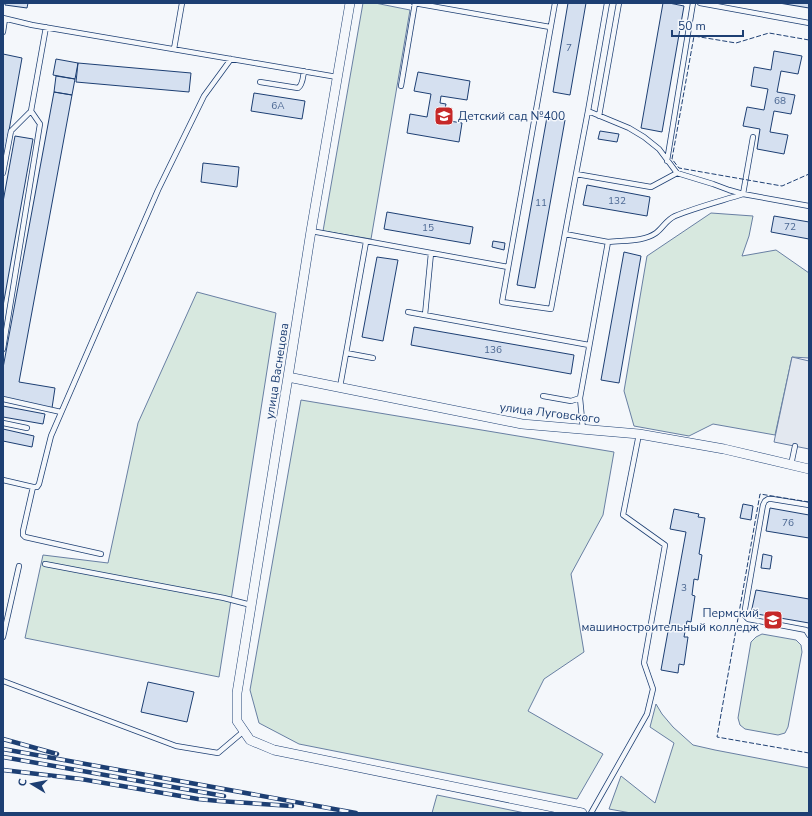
<svg xmlns="http://www.w3.org/2000/svg" width="812" height="816" font-family="'Nunito Sans',sans-serif">
	<rect width="100%" height="100%" fill="#f4f7fb"/>
	<path fill="#d7e8df" stroke="#687fa3" d="M363,3H375L410,10L371,239L323,231Z
		M711,213L753,216L749,236L742,256L776,250L809,273V358L792,357L775,435L713,424L689,436L634,426L624,391L647,256Z
		M197,292L276,313L219,677L25,638L43,555L108,563L138,423Z
		M301,400L614,452L603,515L571,574L584,652L544,679L528,711L603,754L577,799L299,744L259,723L250,690Z
		M762,634L796,640L801,645L802,652L788,727L785,733L778,735L745,729L740,725L738,718L751,642L756,637Z
		M656,704L662,714L673,727L693,745L715,750L809,768V813H631L609,809L621,776L655,803L674,743L650,727Z
		M437,795L525,813H432Z"/>
	<path fill="#e3e8f0" stroke="#687fa3" d="M792,357L809,361V449L774,442Z"/>
	<path fill="#d5e0f0" stroke="#1d3f73" d="M5,3H28L27,8L5,5Z
		M568,3H586L570,95L553,92Z
		M663,3H669L684,6L662,132L641,128Z
		M779,3H809V8Z
		M774,51L802,56L798,74L781,71L777,92L795,95L791,114L774,111L770,132L788,135L784,154L757,149L760,129L743,126L747,107L764,110L768,89L751,86L754,67L771,70Z
		M3,54L22,58L3,164Z
		M56,59L78,63L75,79L53,75Z
		M78,63L191,73L189,92L76,82Z
		M418,72L470,81L467,100L441,96L440,103L446,104L444,113L438,112L437,119L462,123L459,142L407,133L410,114L427,117L431,94L414,91Z
		M56,76L75,79L72,95L54,92Z
		M54,92L72,95L19,382L55,388L52,408L3,399V368Z
		M254,93L305,101L302,119L251,111Z
		M547,117L565,120L535,288L517,285Z
		M600,131L619,134L617,142L598,139Z
		M15,136L33,139L3,306V202Z
		M203,163L239,167L237,187L201,182Z
		M587,185L650,197L647,216L583,205Z
		M387,212L473,227L470,244L384,229Z
		M774,216L809,222V239L771,232Z
		M493,241L505,243L504,250L492,247Z
		M624,252L641,256L619,383L601,380Z
		M377,257L398,260L383,341L362,337Z
		M414,327L574,355L571,374L411,345Z
		M3,406L45,414L43,424L3,417Z
		M3,429L34,436L32,447L3,441Z
		M743,504L753,506L751,520L740,518Z
		M770,508L809,515V538L766,531Z
		M674,509L699,514L698,517L705,518L699,554L702,555L698,580L694,579L692,595L695,596L691,622L687,621L684,637H688L684,665L679,664L678,673L661,670L686,532L670,529Z
		M763,554L772,556L770,569L761,568Z
		M756,590L809,599V623L751,613Z
		M148,682L194,692L187,722L141,712Z"/>
	<g fill="none" stroke-linecap="round" stroke-linejoin="round">
		<g stroke="#1d3f73" stroke-width="6">
			<path id="lane" d="M414,3L550,27
				M555,3L502,302L551,309L576,174
				M607,3L588,111L576,174L651,187L677,173
				M700,3L809,23
				M3,18L32,25L337,77
				M3,32L5,19
				M174,49L182,3
				M260,82L298,88C303,85 303,76 304,71
				M401,86L415,3
				M588,111L629,128L644,137L659,149L677,173L713,184L729,190L743,194L809,206
				M599,116L619,3
				M667,161L693,3
				M3,173L11,131L31,111L46,27
				M311,231L508,267
				M565,234L608,242
				M408,312L589,345
				M425,315L431,253
				M3,349L40,124L31,111
				M346,353L373,358
				M340,387L366,242
				M543,396L571,401L580,398
				M3,399L61,412
				M3,423L27,428
				M583,430L580,398L608,242C624,240 643,242 656,233C663,228 666,220 675,216C697,207 721,201 743,194L753,137
				M791,465L795,446
				M3,480L33,487H37L39,484L51,436L158,190L204,96L231,59
				M33,487L23,531V535L25,537L101,554
				M809,505L772,499H768L765,501L763,505L745,609V616L748,619L806,630L809,635
				M45,564L224,598L251,605
				M3,637L19,566
				M3,681L176,746L218,753L244,731
				M591,813L647,714L653,689L644,663L665,545L623,515L639,434"/>
		</g>
		<g stroke="#1d3f73" stroke-width="10">
			<path id="street" d="M350,3L311,231L288,377L237,693V721L250,740L274,750L582,813
				M288,377L522,424L639,434L724,449L809,469"/>
		</g>
		<use href="#lane" stroke="#f4f7fb" stroke-width="4.5"/>
		<use href="#street" stroke="#f4f7fb" stroke-width="9"/>
		<g stroke="#1d3f73" stroke-width="4.5">
			<path id="rail" d="M3,739L57,754
				M3,749L356,813
				M3,757L224,796
				M3,770L81,779L198,799L219,801L292,806"/>
		</g>
		<use href="#rail" stroke="#f4f7fb" stroke-width="3" stroke-dasharray="9" stroke-linecap="butt"/>
		<path stroke="#1d3f73" stroke-width="1" stroke-dasharray="5 2" stroke-linecap="butt" d="M809,40L769,33L736,43L694,36L672,159L679,168L782,186L809,174
			M809,502L760,494L717,737L809,753"/>
	</g>
	<defs>
		<g id="school-square" transform="scale(1)"><rect x="-9" y="-9" width="18" height="18" rx="4" fill="#c62828" stroke="#f4f7fb"/><path d="M0-5L7-2L0 1L-7-2ZM-4 1L0 2.5L4 1V4Q0 6-4 4Z" fill="#fff"/></g>
		<g id="university-square" transform="scale(1)"><rect x="-9" y="-9" width="18" height="18" rx="4" fill="#c62828" stroke="#f4f7fb"/><path d="M0-5L7-2L0 1L-7-2ZM-4 1L0 2.5L4 1V4Q0 6-4 4Z" fill="#fff"/></g>
	</defs>
	<g fill-rule="evenodd">
		<use href="#school-square" x="444" y="116"/>
		<use href="#university-square" x="773" y="620"/>
	</g>
	<g text-anchor="middle" dominant-baseline="central" stroke-width="3" stroke-linejoin="round" paint-order="stroke">
		<g font-size="10" fill="#4b6792">
			<text x="569" y="48">7</text>
			<text x="780" y="101">68</text>
			<text x="278" y="106">6А</text>
			<text x="617" y="201">132</text>
			<text x="541" y="203">11</text>
			<text x="790" y="227">72</text>
			<text x="428" y="228">15</text>
			<text x="493" y="350">136</text>
			<text x="788" y="523">76</text>
			<text x="684" y="588">3</text>
		</g>
		<g font-size="12" fill="#1d3f73" stroke="#f4f7fb" text-anchor="start">
			<text x="458" y="116">Детский сад №400</text>
			<text x="759" y="613" text-anchor="end">Пермский<tspan x="759" dy="14">машиностроительный колледж</tspan></text>
		</g>
		<g font-size="12" fill="#1d3f73" stroke="#f4f7fb">
			<text transform="translate(277 371) rotate(-81)">улица Васнецова</text>
			<text transform="translate(550 413) rotate(7)">улица Луговского</text>
		</g>
	</g>
	<rect width="812" height="816" fill="none" stroke="#1d3f73" stroke-width="8"/>
	<g transform="translate(32 784) rotate(280)" stroke="#f4f7fb" stroke-width="3" paint-order="stroke">
	<path d="M0-3L7 15L0 10L-7 15Z" fill="#1d3f73"/>
	<text y="-6" font-size="11" font-weight="bold" text-anchor="middle" fill="#1d3f73">С</text>
	</g>
	<path d="M672 30v6h71v-6" fill="none" stroke="#1d3f73" stroke-width="2"/>
	<text x="678" y="30" font-size="12" fill="#1d3f73" stroke="#f4f7fb" stroke-width="3" paint-order="stroke">50 m</text>
</svg>
